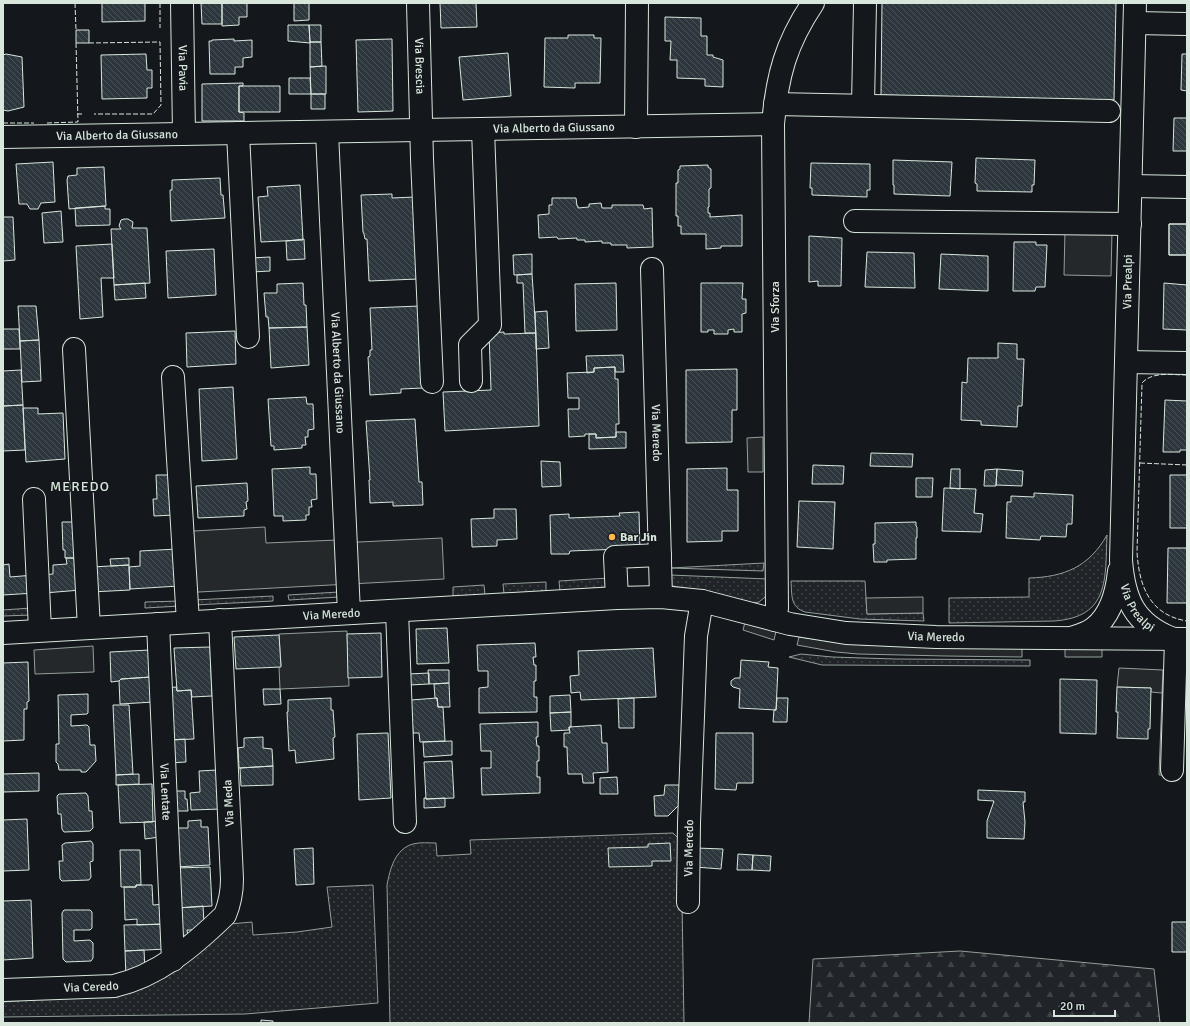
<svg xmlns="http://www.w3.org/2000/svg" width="1190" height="1026" font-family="Signika,sans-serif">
	<defs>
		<pattern id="grass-dots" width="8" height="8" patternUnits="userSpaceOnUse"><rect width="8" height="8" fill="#202428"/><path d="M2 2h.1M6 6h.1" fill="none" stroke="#404447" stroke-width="1.8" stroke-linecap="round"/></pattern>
		<pattern id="forest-firs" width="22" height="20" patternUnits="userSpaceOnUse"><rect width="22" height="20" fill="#202428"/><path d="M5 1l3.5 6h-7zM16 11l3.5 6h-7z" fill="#404447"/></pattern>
		<pattern id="building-back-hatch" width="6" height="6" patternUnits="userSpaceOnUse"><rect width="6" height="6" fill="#2c363c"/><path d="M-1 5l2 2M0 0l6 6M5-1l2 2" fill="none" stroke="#4a5358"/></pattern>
	</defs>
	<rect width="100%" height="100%" fill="#14181c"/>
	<path fill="url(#grass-dots)" stroke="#939e99" d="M1107,535C1105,579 1110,617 1054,621L949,623V598L1029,597V578C1064,577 1089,567 1107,535Z
		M764,563L763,571L671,568Z
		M670,575L768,579L767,594L765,597L759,602L753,603L712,592L671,586Z
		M609,578V587L560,591L559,581Z
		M791,581H865L867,614L923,613L924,621L860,619L805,612C790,607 792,595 791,581Z
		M546,582V591L504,594L503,584Z
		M484,585L485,595L453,596V587Z
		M339,592V597L289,600L288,595Z
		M273,596V601L194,605V600Z
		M180,601V606L145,608V602Z
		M31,608V615L3,616V610Z
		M801,654L832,657L896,659L1030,660V666L822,665L789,657Z
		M1165,669L1162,775H1159L1163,670Z
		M673,833L681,841L684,1023H390L387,885C390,869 395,849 413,844C420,842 429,843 436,843L437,856L471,854L470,840Z
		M373,885L378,1003L245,1014L3,1017V1002L92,995L230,924L252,922L253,935L297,932L332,927L327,887Z"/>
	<path fill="url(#forest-firs)" stroke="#939e99" d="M960,951L1154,969L1160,1023H809L813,959Z"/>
	<path fill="#24282b" stroke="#939e99" d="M1065,229L1112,231L1111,276L1064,275Z
		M763,437V472H748L747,438Z
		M265,527L266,543L338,540V543L442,538L444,579L180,593L176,532Z
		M923,597V613L867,614L866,598Z
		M745,622L776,631L774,640L743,630Z
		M347,631L349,686L280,689L279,667L281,666L279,634Z
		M799,637L841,643L865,645L923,647L1022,648V657L946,656L858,654L836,652L797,645Z
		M93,646L94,672L35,674L34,650Z
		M1065,649H1102V657H1065Z
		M1119,668L1163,670L1162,693L1151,692V688L1117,687Z"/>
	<path fill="url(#building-back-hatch)" stroke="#d8e6dc" d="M102,3H145V21L102,22Z
		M201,3H222V24H202Z
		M222,3H247V17H239V25L222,26Z
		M294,3H309V20L294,21Z
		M440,3H476L477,27L441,28Z
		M882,3H1116L1114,100L881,95Z
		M665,17L701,18V36H707V55H713V57L723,60V87L705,86V79L677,78V60H670L671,41H665Z
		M288,25H309L310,43L288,41Z
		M309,25H321V42H310Z
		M76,30H89V43H76Z
		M568,35H594V38H601L600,83H575V88L544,87L545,38H568Z
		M234,39V41L252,40V57L243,58V67H235V74H210L209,41H212V40Z
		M392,39L393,111L358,112L356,40Z
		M310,42H321L322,66L310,67Z
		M508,53L511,96L463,100L459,57Z
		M6,54L22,57L24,107L8,111L3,110V55Z
		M146,54L147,70H152V88H147V98L102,99L101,55Z
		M1182,54H1187V91L1181,90Z
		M326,66V94H311L310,67Z
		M289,78H310L311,94H289Z
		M243,83V86H239V112L244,113V121H202V84Z
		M239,86H280V112H239Z
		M311,94H325V109H311Z
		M1174,118H1187V151H1173Z
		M976,158L1035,160L1034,185H1032V192L977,191V184L975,183Z
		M893,160L952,162L950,196L894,194V185H893Z
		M53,162L55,202L41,203L38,209H30L27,204H19L16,164Z
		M811,163L870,164V190H867V197L812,195V188H810Z
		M708,165V167L711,169V188L709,189V207H708V213H710V217L742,215V246H721V248L706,249V234H681V226H678V216H676V183H678V170L680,169V166Z
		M104,167L106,206L69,209L67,180L68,176L77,175V168Z
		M220,178L221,195H223L225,218L171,221L170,190H172V180Z
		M300,185L303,240L261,242L258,197L268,196L267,187Z
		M392,194V198L415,197L418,279L369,281L367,239H365L364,234L363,232L361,195Z
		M552,198H576L577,206H578V208L589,207V204L601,203L602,208H612V205H643L644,209L652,208L653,247L627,248V245H611V243H602V241L585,242V240H577V238L558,239L557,237L539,238L538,215L549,214V205H552Z
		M105,206V209H110V225L76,226L75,208Z
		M61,211L63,242L44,243L42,213Z
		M3,217H13L15,260L3,261Z
		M124,219H128L133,222L132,228H147L150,283L114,285L111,229H121L119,226L121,220Z
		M1169,224H1187V255H1169Z
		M1169,224H1187V255H1169Z
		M809,236L842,238L841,286H818V281L809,282Z
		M304,239L305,259L287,260L286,241Z
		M1014,242H1036V245H1047L1045,287H1036L1035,291H1013Z
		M112,244L114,278H101L103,317L80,319L76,246Z
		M214,249L216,295L168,298L166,251Z
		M867,252L914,253L915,288L865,287Z
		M532,254V274L514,275L513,255Z
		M941,254L988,256V291L939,289Z
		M270,257V271L252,272L251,258Z
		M532,274L536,333H525L523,283H517V275Z
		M145,283L146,298L115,300L114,285Z
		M303,283L304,305H306L307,327L269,328L268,317H266L264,293H277V284Z
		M616,283L617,330L576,331L575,284Z
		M701,283H743L742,299H746V313L742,314V332H734V329L728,330V334H714V330H708V332H701Z
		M1164,283L1187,285V330L1163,329Z
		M18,306H36L39,340L20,341Z
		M420,306L423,388L401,389V393L370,395L368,357L370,356V350H372L370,308Z
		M547,311L549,348L536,349L535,312Z
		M307,327L309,365L271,368L269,328Z
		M3,329H19L20,349H3Z
		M235,331L236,364L187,367L186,333Z
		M504,332V334L536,333L539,426L445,431L443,392L491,390L489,333Z
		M39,340L41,381L22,382L20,341Z
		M998,343L1017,344V359H1024L1022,406H1018L1017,427L981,425V421L961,420L962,382L967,383L968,358H998Z
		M623,355L624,372H615V367L594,368V372L587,373L586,356Z
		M615,367V379H618L619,424H616V437L596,438V434H585V436L569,437L568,409H579V398H568L567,373L594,372V368Z
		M737,369V410H732V442L686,443V370Z
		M21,370L23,405L3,406V371Z
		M233,387L237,459L202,461L199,389Z
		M306,397L307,404H313L314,429L308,430V437H305L306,445H302V448L274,450V446H271L268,399Z
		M1165,400L1187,401V450H1180V452H1163Z
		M23,405L25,450L3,451V406Z
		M23,408H38V414L63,413L65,459L26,462Z
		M415,419L419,482H422L423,505L393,506V502L370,503L369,480H370L366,421Z
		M616,432H626V448L589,449V434H596V438L616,437Z
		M871,453L913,454L912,467L870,466Z
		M541,461L560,462L561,486L542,487Z
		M813,465L844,466L843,484H812Z
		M310,467V474H316L317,499L311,500L312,507H309V515H306V520L283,521V516H274L272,469Z
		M727,468V490H738V531H722V541L687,542V469Z
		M951,469H960V489L950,488Z
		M997,469L1023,471L1022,486L996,485Z
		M997,469L996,486H984L985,470Z
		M156,475H173L175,515L154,516L153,499H157Z
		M1170,475H1187V528H1170Z
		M916,478H933L932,497H916Z
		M247,483L248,501L246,502L247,509L244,510V516L198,518L196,486Z
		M944,488L976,489L974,513L983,514L981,532L942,531Z
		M1034,493L1073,495L1072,524H1067L1066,537L1041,536L1040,540L1006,538L1007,502H1011V496L1034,497Z
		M799,501L835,502L833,549L797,547Z
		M494,509H516L517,539L497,540V546L472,547L471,519L494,518Z
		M639,512L640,551L621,549L570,551L569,554H551L550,515L569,514V518L620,516L619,513Z
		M62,522H78L80,558H65V550H63Z
		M916,522V526L917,527V538H916V559L887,560V562H874L873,544H875V523Z
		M1168,548H1187V603H1167Z
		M177,549L179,586L130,589L129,567L140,566V551Z
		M66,558H80L81,590L44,593L43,575L53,574V565L67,564Z
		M129,558V565L111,566L110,559Z
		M9,564L10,577L34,575L35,593L3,595V565Z
		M129,565L130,590L91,592V567Z
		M447,628L449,663L417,664L416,629Z
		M381,633L382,677L348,678L347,634Z
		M279,635L281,667L236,669L234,637Z
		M535,643L536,657H533L534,665H536V681H534V697H537V712L479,713V688L488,687V671H478L477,645Z
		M210,647L212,696L192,697L191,690L177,691L174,648Z
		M653,648L656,697L581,700L580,692L571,693L570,676L579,675L578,651Z
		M150,650L151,677L121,679L119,681L111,682L110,652Z
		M741,660L769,662L768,667L778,668L776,710L739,708L740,689L733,687L731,685V681L735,678H740Z
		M28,662L29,701L27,702V709H24V740L3,741V663Z
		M428,670H449V683L429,684Z
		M429,673V684L409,685L408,674Z
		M151,677L154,702L120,704L119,681L121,679Z
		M1060,679L1097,680L1096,734L1060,733Z
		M449,683L450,707H438L437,698H435L434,684Z
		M176,687L177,691L191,690L194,739L171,740L166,688Z
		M1117,687L1151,688L1150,729H1148V739L1117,738L1118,712H1116Z
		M263,689H280L281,704L264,705Z
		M88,694V713L87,714L71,715V726L87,725L89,727L90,745H95L96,761L86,772H81V770H59L58,764L56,762V744H59L58,695Z
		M570,695L571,712L550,713V696Z
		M331,698V710H333L335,737L333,738L334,759L296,763L295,750L289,751L287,712H288V700Z
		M437,698L438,707H443L445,741L420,742L419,733H413L411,700Z
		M634,698V728H619L618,699Z
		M777,698H788L787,722H773L774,710H776Z
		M113,705H129L133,774L116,775Z
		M571,712V727H569V730L551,731L550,713Z
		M538,722V737H536L537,746H539V761H537V777H540V793L482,795L481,768H491V751H481L480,724Z
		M601,725L602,743H607L608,772L593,773L594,783H583L582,774H568L567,747H564V733H570L569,727Z
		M388,733L391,798L359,800L357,734Z
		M716,733H753V783H737L736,790L715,789Z
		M263,737V748L272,749L273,766L239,768L238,748L244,747V738Z
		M185,739L186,762L169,763L168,740Z
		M452,741V755L424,757L423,742Z
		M452,761L454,798L426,799L424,762Z
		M273,766V785L241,786L240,768Z
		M217,770L221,809L191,810L190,793L200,792L199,771Z
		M39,773V791L3,792V774Z
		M139,774V784L116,785V775Z
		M617,777L618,794H600V778Z
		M152,784L153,822L120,823L118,785Z
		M665,785H682L681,803L668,816H655L654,796L664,795Z
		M978,790L1025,792V802H1023L1025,822L1024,839L987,838V821L994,801L978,800Z
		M170,791H185V799H187L188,811H171Z
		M86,793L88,796L89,811H92L93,828L90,831L64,832L62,829L61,814H58L57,796L59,794Z
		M424,798H426V799L445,798V807L424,808Z
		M27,819L29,870L3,871V820Z
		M201,820V827H208L210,865L176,867L174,828H188V821Z
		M160,821V837L145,839L144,822Z
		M91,841L93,844V861L90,862L91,877L89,880L62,881L60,879L59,861H63L62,845L65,843Z
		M670,843L671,861H652V866L609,867L608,848L648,847V844Z
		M313,848L314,884L296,885L294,849Z
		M696,848L723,849L721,869L695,867Z
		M120,850H140L141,885H136V887H121Z
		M738,854L753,855L752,870H737Z
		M753,855L771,856L770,871L752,870Z
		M210,867L212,906L176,908L175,868Z
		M136,885H152L153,905L165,904L166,924L137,925V919L125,920L124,887H136Z
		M31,900L33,958L3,960V901Z
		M203,906L204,923L196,930H187L188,936H176L178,908Z
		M64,910H90L92,912V928L90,930H74V941L90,940L93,943V958L91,961L66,962L63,959L62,913Z
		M1172,922H1187V952H1172Z
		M166,924L167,949L125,951L124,925Z
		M144,950L145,970L126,979L125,951Z
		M261,1020L273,1021V1023H261Z"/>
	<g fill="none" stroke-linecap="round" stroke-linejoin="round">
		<g stroke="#d8e6dc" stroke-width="24">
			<g id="minor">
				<path id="s1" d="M182,3L184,134"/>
				<path id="s2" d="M418,3L422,159L432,382"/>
				<path id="s3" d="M1135,3L1121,560C1124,599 1134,623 1171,638"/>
				<path d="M1135,23L1187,24"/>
				<path d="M775,104L1109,111"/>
				<path d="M863,105L865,3"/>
				<path d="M636,127L637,3"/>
				<path id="s4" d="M327,132L349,613"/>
				<path d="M238,133L248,337"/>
				<path id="s5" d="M3,137L773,124"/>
				<path d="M1131,186L1187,187"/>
				<path d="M855,221L1130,224"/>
				<path id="s6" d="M652,269L661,597"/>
				<path d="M74,349L89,628"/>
				<path d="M1126,362L1187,363"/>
				<path d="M173,377L188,622"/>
				<path d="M471,381L470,345L490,325L483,129"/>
				<path d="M34,499L40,630"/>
				<path d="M617,598L615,557L660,555"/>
				<path d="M397,611L405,822"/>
				<path d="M775,620L777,608L773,124C777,76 786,43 813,3"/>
				<path id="s7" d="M158,624L173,960"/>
				<path id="s8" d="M3,633L617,598L661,597L702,601L790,624L846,633L936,637L1187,639"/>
				<path d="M1074,637C1081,635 1088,633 1094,628C1111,615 1117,591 1119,571"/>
				<path d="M1172,770L1176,639"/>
				<path id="s9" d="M688,902L689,823L696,636L702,601"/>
				<path id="s10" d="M3,990L114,986C158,976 193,946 225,915C230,903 232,892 232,879L220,620"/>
			</g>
		</g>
		<use href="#minor" stroke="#14181c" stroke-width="22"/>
		<path stroke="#d8e6dc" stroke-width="1" stroke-dasharray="5 2" stroke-linecap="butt" d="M75,3L76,30
			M160,3V28
			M89,43L160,42L161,105L153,114H94
			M77,114H83
			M3,123H34
			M47,123L78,122L76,43
			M1187,375C1172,375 1153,371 1142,383L1137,552C1139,585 1149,615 1187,621
			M1140,463L1187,465"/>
	</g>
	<circle fill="#ffb74d" stroke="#14181c" stroke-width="1.5" cx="612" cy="537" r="4"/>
	<g text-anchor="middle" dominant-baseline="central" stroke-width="3" stroke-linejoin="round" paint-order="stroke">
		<g font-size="12" fill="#d8e6dc" stroke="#14181c">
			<text stroke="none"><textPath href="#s2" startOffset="63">Via Brescia</textPath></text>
			<text stroke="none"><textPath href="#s1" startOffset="65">Via Pavia</textPath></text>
			<text stroke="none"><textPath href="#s5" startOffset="551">Via Alberto da Giussano</textPath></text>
			<text stroke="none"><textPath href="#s5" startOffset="114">Via Alberto da Giussano</textPath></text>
			<text transform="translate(1128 282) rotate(-89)">Via Prealpi</text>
			<text transform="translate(775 307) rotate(-90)">Via Sforza</text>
			<text stroke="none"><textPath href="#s4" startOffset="241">Via Alberto da Giussano</textPath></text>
			<text stroke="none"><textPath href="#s6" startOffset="164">Via Meredo</textPath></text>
			<text stroke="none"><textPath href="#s3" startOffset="609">Via Prealpi</textPath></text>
			<text stroke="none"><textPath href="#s8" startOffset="329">Via Meredo</textPath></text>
			<text stroke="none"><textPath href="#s8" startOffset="938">Via Meredo</textPath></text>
			<text stroke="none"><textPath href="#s7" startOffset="168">Via Lentate</textPath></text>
			<text transform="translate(229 803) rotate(-93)">Via Meda</text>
			<text stroke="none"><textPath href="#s9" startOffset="54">Via Meredo</textPath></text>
			<text stroke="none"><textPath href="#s10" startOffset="88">Via Ceredo</textPath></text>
		</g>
		<g font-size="12" font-weight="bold" fill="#d8e6dc" stroke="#14181c" text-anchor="start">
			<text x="620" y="537">Bar Jin</text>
		</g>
		<g font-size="14" letter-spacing="1" fill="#d8e6dc" stroke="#14181c">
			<text x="80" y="486">MEREDO</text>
		</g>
	</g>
	<rect width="1190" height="1026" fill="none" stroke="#d8e6dc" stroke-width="8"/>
	<path d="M1054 1010v6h61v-6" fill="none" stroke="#d8e6dc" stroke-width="2"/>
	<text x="1060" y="1010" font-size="12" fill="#d8e6dc" stroke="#14181c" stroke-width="3" paint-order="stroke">20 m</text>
</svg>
